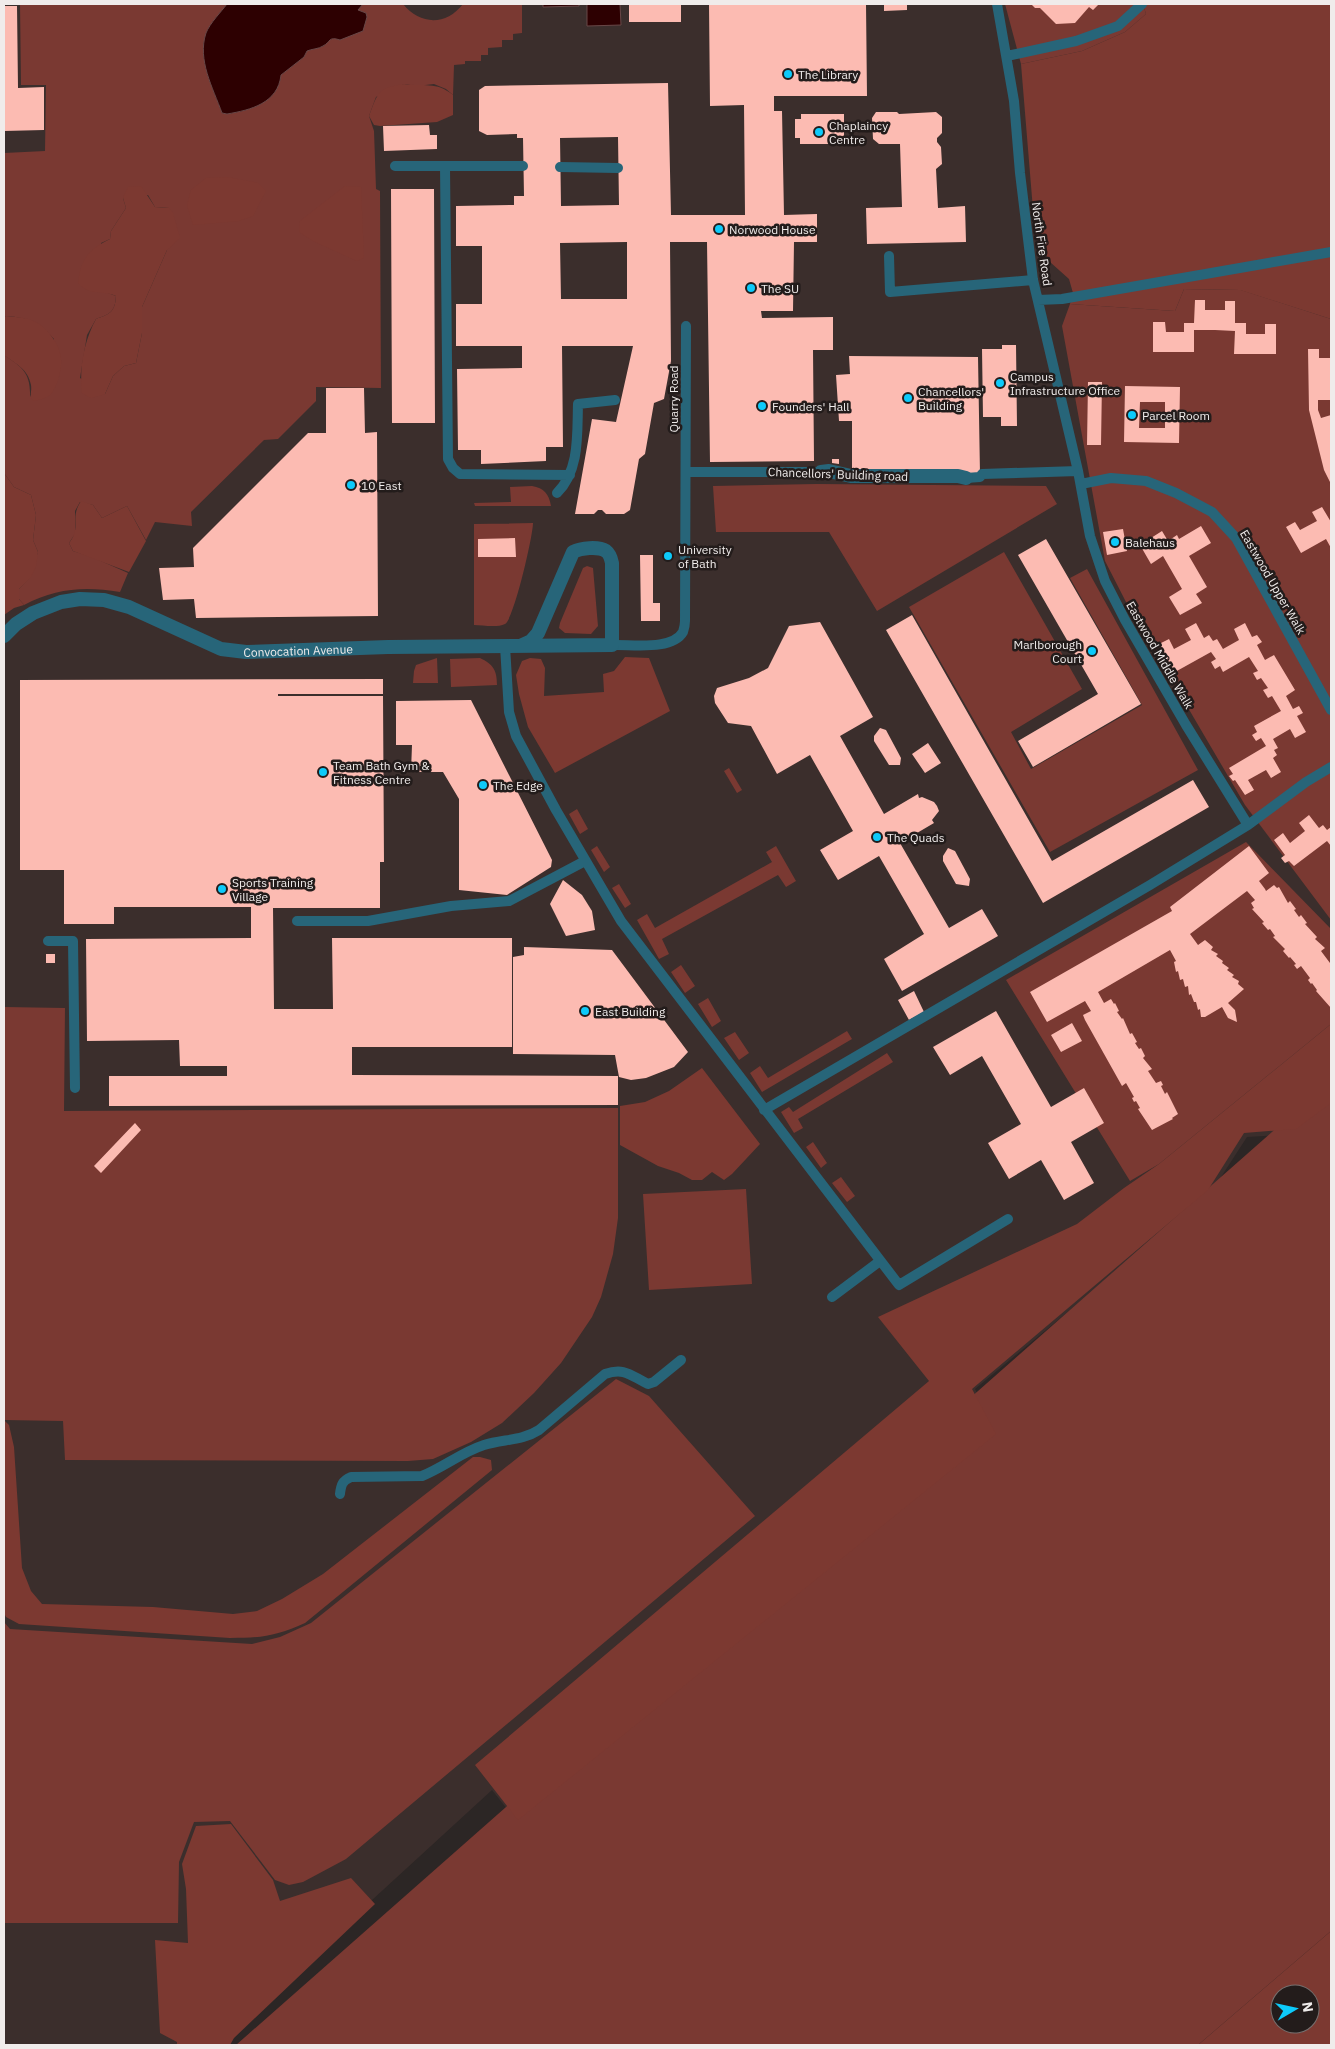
<svg xmlns="http://www.w3.org/2000/svg" width="1335" height="2049" font-family="'IBM Plex Sans',sans-serif">
	<rect width="100%" height="100%" fill="#2c2625"/>
	<path fill="#3b2e2c" d="M4,4H1331V1109L1297,1134L1247,1137L1210,1194L975,1389L998,1434L518,1823L492,1790L214,2045H4Z"/>
	<path fill="#7a3932" fill-rule="evenodd" d="M20,4H227C221,12 210,23 206,33C197,60 213,88 222,113L227,114C250,110 278,103 281,75L304,57L307,51L324,46L328,40L334,38L366,13L357,10L363,4H403C420,25 446,26 463,4H522V33L513,34V40H502V47L488,48V55H481V61H465V64L454,65L453,95L446,89L434,84L417,86L404,84L376,97L369,116L374,131L376,189L380,191L381,388L316,387V401L278,439L264,440L191,512L192,526L155,522L146,540L127,506L102,518L93,505L80,502L75,511V534L69,543L73,551L92,557L128,573L120,592C85,586 56,588 24,605L19,599V589L30,577L38,552L33,540L36,515L31,495L14,487L4,473V355C22,367 31,373 30,397L54,339C39,322 29,318 6,316L4,317V153L45,151L46,85H21ZM148,195L155,207L169,208L167,250L142,307V333L136,363L124,366L113,376L105,394L80,378L87,335L96,319C110,314 115,312 116,296L108,293L101,243L110,239L111,231L126,208L123,198Z
		M1005,4H1143L1146,14L1125,32L1082,51L1021,64Z
		M1184,289L1241,290L1331,319V920L1245,805L1126,602L1105,561L1062,326L1070,304L1175,311Z
		M817,484L1046,486L1057,504L877,611L829,532H716L713,486Z
		M532,486C544,488 549,494 551,506H475L474,503L511,502L510,487Z
		M533,523C533,536 514,619 505,624C497,628 482,625 474,625V524Z
		M1004,552L1082,689L1011,732L1031,769L1142,705L1070,578L1087,569L1198,770L1050,852L909,607Z
		M587,566L593,568L598,626L591,634L565,633L559,628L560,623L583,568Z
		M437,658L438,683H413L414,671L416,665Z
		M480,658C493,664 497,670 497,685L451,687L450,659Z
		M729,768L742,790L737,793L724,771Z
		M577,809L588,829L580,834L569,814Z
		M1246,842L1331,929V1024L1159,1164L1130,1181L1006,980Z
		M597,846L610,867L604,872L591,850Z
		M776,846L796,881L786,887L778,875L662,939L669,954L659,959L637,920L647,914L655,928L772,862L766,852Z
		M619,884L631,904L625,908L612,888Z
		M681,965L695,986L685,993L671,972Z
		M708,998L721,1021L712,1027L698,1004Z
		M4,1007L65,1008L64,1111L618,1108V1218L613,1254L601,1297L592,1317L561,1363L534,1393L502,1423L471,1442L433,1459L408,1461L65,1460L63,1421L4,1420Z
		M847,1031L852,1039L762,1092L750,1073L760,1066L768,1078Z
		M735,1032L749,1053L739,1060L724,1038Z
		M887,1053L893,1062L798,1119L803,1128L794,1133L781,1112L789,1107L793,1112Z
		M1331,1080V1931L1198,2045H236Z
		M813,1142L827,1163L821,1168L806,1147Z
		M841,1177L855,1196L847,1202L832,1183Z
		M746,1189L752,1284L649,1290L643,1194Z
		M616,1379L649,1396L755,1516L346,1859L303,1882L289,1885L275,1880L230,1821L194,1822L179,1862L178,1923H4V1622L10,1629L252,1644L280,1637L311,1623Z"/>
	<path fill="#7c3931" fill-rule="evenodd" d="M1143,4H1331V319L1240,290L1184,289L1175,311L1070,304L1073,293L1069,279L1050,262L1035,234L1021,64L1082,51L1125,32L1146,14Z
		M404,84C424,87 436,81 453,95V115L437,122L380,126L374,125L369,116C378,92 378,88 404,84Z
		M227,177L258,183L266,191L253,216L239,221L193,225L187,205L191,190L206,178Z
		M141,186L155,207L169,208L173,213L180,238L167,250L142,307V333L136,363L124,366L113,376L105,394L91,398L82,393C79,368 84,341 96,319C110,314 115,312 116,296C99,289 92,297 78,283C81,259 88,250 110,239L111,231L126,208L123,198L128,187Z
		M345,186L361,187L364,258L357,261L313,241L299,232L300,221Z
		M6,316C18,317 34,318 43,327C52,335 61,348 61,360C62,369 57,387 51,394C47,398 39,400 33,401C29,395 32,392 31,385C28,369 16,364 4,355V317Z
		M4,473L14,487L31,495L36,515L33,540L38,552L36,566L31,577L19,589V599L24,605L14,608L4,615Z
		M81,501L93,505L102,518L127,506L146,541L129,572L73,551L69,543C82,527 69,519 81,501Z
		M625,657L649,658L670,711L555,773L528,727L519,694L516,675L522,661L530,658L541,659L545,668L544,696L604,692L603,674L614,671Z
		M1331,1024V1103L1296,1129L1244,1133L1208,1190L972,1389L996,1434L518,1820L475,1765L929,1381L878,1317L1077,1224L1124,1188L1159,1164Z
		M702,1068L760,1144L732,1174L724,1180L712,1172L702,1180H692L679,1173L658,1166L620,1145V1106L645,1102L669,1091Z
		M4,1420L9,1425L14,1447L22,1568L31,1591L42,1604L153,1607L233,1614L257,1611L282,1599L323,1574L473,1457H480L491,1460L492,1470L305,1623C276,1636 262,1638 230,1638L19,1624L6,1617L4,1613Z
		M231,1824L273,1880L280,1901L351,1878L375,1904L234,2038L230,2045H177V2042L160,2033L155,1940L188,1943L186,1889L182,1864L196,1826Z
		M1331,1931V2045H1198ZM1280,1994H1310V2024H1280Z"/>
	<path fill="#2d0001" stroke="#684747" d="M227,4H363L358,10L366,13L367,17L363,31L340,40C328,36 331,42 323,46C319,49 311,49 307,51L304,57L281,75C278,103 251,110 227,114L222,113C213,88 197,60 206,33C210,23 221,12 227,4Z
		M543,4H579V6L543,7Z
		M587,4H620L621,25L587,26Z"/>
	<path fill="#fcbbb2" fill-rule="evenodd" d="M629,4H681V22H629Z
		M709,4H866L867,96H774V111H782L784,215L817,214V242H794L793,311H761L762,318L833,317V350H813L814,461L710,462L707,242H670L671,361L664,399L654,403L645,454L639,459L630,510L624,514H606L602,510H598L594,514H575L592,419L616,422L633,346H562L563,447H546V461L481,464V450H458L457,369L522,368V346H456V304H482V246H456V206L514,205V196H524L523,138H517V134L487,135L479,131V90L485,86L668,83L671,215H745L744,105L710,106ZM618,137L619,205L561,206L560,138ZM627,242V299H561L560,243Z
		M884,4H907V10L884,11Z
		M1031,4H1099L1093,10L1089,7L1075,23L1056,24L1040,8H1035Z
		M4,6H17L18,88L44,87V130L4,131Z
		M876,112H897L899,114L936,112L942,117V133L937,138V142L941,147L942,164L936,169L938,208L965,206L966,242L867,244L866,208L902,207L900,144H879L873,139L872,118Z
		M801,114H844V144H800V138H795V119H801Z
		M429,125L430,135H437V149L384,151L383,126Z
		M391,189H434L435,423H392Z
		M1195,300H1205V310H1225V301H1235V323H1246V334H1265V324H1276V354H1234L1235,331L1215,330H1194V352H1153V322H1165L1166,332H1184V323H1194Z
		M1002,345H1016L1017,426H1001V417H983L982,349H1002Z
		M1308,349H1319V358H1330V400H1318V410L1321,418L1331,415V484L1324,470L1309,410Z
		M849,356L978,357L980,474L852,470V421H839L836,375L850,374Z
		M1088,382H1102L1101,445H1087Z
		M1125,386L1180,387L1179,443L1124,442ZM1140,402H1165V428H1139Z
		M326,388H364L365,433L377,432L378,616L196,618L194,599L163,600L159,568L194,567L193,548L308,433H326Z
		M832,459H839V464L832,463Z
		M1322,507L1331,522V548L1326,539L1301,553L1286,527L1295,522L1300,530L1317,521L1312,512Z
		M1201,526L1211,543L1189,556L1207,587L1196,594L1202,603L1180,615L1169,597L1182,589L1163,556L1151,564L1140,545L1162,531L1168,541L1177,535L1179,539Z
		M1123,529L1127,551L1107,555L1103,532Z
		M515,538L516,557H478V539Z
		M1046,539L1141,704L1033,767L1018,741L1098,694L1018,555Z
		M640,555H653V603H660V621H641Z
		M912,615L1052,861L1193,780L1209,807L1043,903L886,630Z
		M820,622L873,717L840,736L884,814L918,794L919,798L922,797L934,802L937,806L939,811L932,820L934,823L900,843L949,928L982,909L998,936L902,991L884,959L924,934L879,856L838,880L820,850L853,831L810,755L777,774L751,726L728,723L715,703L714,696L717,688L749,678L768,668L789,626Z
		M1196,623L1204,638L1209,635L1213,641L1217,639L1223,649L1239,640L1234,629L1245,623L1252,637L1257,635L1262,642L1257,645L1265,660L1274,655L1295,690L1286,696L1293,709L1299,706L1303,713L1297,716L1306,732L1295,738L1290,729L1273,739L1278,748L1274,750L1277,755L1273,758L1281,772L1271,778L1266,770L1248,780L1254,790L1245,795L1235,780L1233,781L1229,776L1233,774L1229,768L1266,746L1261,738L1256,741L1252,735L1257,732L1254,726L1281,711L1272,696L1268,698L1263,690L1268,688L1261,678L1257,680L1253,673L1258,671L1249,657L1223,672L1220,666L1215,669L1211,662L1216,659L1211,652L1175,672L1171,667L1168,669L1164,662L1168,660L1159,644L1169,639L1174,649L1191,640L1185,629Z
		M383,679V694H278V696H383L384,862H380V908H273L274,1009H333L332,938H512V1047H352V1075L618,1076V1105L109,1106V1076H227V1066H180L179,1040L87,1041L86,939L251,938V907H114V924H64V870H20V680Z
		M471,700L552,860L551,867L507,895L459,890V799L443,772H411L412,745H396V701Z
		M880,728L886,730L901,758L900,765H889L874,741V736Z
		M928,743L941,763L925,773L912,754Z
		M1309,815L1319,828L1323,825L1327,830L1331,827V846L1327,841L1294,866L1289,861L1285,863L1281,858L1285,855L1274,840L1283,833L1290,843L1305,831L1299,823Z
		M1249,846L1269,873L1259,881L1265,889L1266,891L1274,885L1277,888L1279,887L1288,903L1290,901L1296,909L1294,910L1299,917L1301,915L1307,923L1305,924L1317,937L1315,939L1325,948L1321,951L1330,963L1331,962V1008L1316,991L1317,990L1312,983L1311,984L1308,980L1310,978L1301,966L1297,969L1294,965L1296,964L1290,957L1289,958L1283,951L1285,949L1273,937L1275,936L1270,929L1268,930L1262,923L1264,922L1252,909L1254,908L1251,903L1255,900L1247,891L1190,934L1198,945L1205,940L1213,947L1211,950L1218,954L1216,956L1223,961L1222,963L1229,968L1227,970L1234,975L1232,977L1239,981L1238,984L1244,989L1228,1003L1235,1010L1237,1022L1228,1018L1222,1007L1205,1017H1201L1200,1009L1198,1010L1196,1002H1194L1191,994L1189,995L1188,986L1185,987L1183,979L1180,980L1178,971L1176,972L1174,962L1176,961L1170,950L1098,992L1104,1003L1111,999L1114,1004L1115,1003L1119,1011L1117,1012L1122,1019L1123,1018L1130,1034L1132,1033L1137,1042L1135,1043L1139,1049L1141,1048L1145,1056L1143,1058L1152,1069L1148,1071L1156,1083L1161,1081L1163,1085L1161,1086L1165,1094L1167,1092L1178,1114L1172,1118L1173,1119L1152,1130L1138,1109L1140,1108L1136,1101L1134,1102L1132,1098L1134,1097L1126,1083L1122,1086L1085,1020L1083,1015L1091,1011L1085,1001L1047,1022L1030,992L1172,911L1170,907Z
		M948,848L955,851L970,879L969,886L956,884L943,861V856Z
		M563,880L582,895L592,911L595,930L566,936L550,904Z
		M524,947L612,950L688,1052L674,1067L646,1078L631,1080L619,1077L615,1055L513,1054V957L524,955Z
		M46,954H55V963H46Z
		M914,991L924,1012L909,1020L898,1000Z
		M996,1011L1051,1107L1084,1088L1104,1123L1071,1142L1094,1183L1064,1200L1041,1160L1009,1179L988,1143L1021,1124L982,1056L950,1075L933,1047Z
		M1072,1023L1082,1041L1061,1052L1051,1035Z
		M135,1123L141,1130L101,1173L94,1166Z"/>
	<g fill="none" stroke-linecap="round" stroke-linejoin="round">
		<path stroke="#276579" stroke-width="10" d="M997,4L1014,101L1020,173L1033,280L1078,471L1090,536L1105,581L1125,620L1186,725L1248,825
			M1007,56L1076,41L1118,26L1142,4
			M395,166H523
			M445,166L448,459L453,468L460,474L570,475
			M560,167L618,168
			M889,256L890,292L1033,280
			M1038,300L1062,299L1331,252
			M687,472H821
			M966,478L980,477L982,474L1078,471
			M1081,484L1111,478L1146,481L1176,493L1212,512L1236,538L1331,710
			M557,493C580,470 577,434 578,404L615,400
			M612,645C631,644 672,651 683,632C684,629 685,624 685,621L686,326
			M505,646L509,712L516,736L556,810L621,921L899,1285L1008,1219
			M297,921H368L451,906L509,901L585,861
			M48,941H73L75,1088
			M764,1110L1150,885L1248,825L1306,782L1331,767
			M832,1297L880,1261
			M340,1494C341,1485 342,1481 351,1477L422,1476C444,1467 462,1452 484,1445C503,1439 522,1441 539,1430L605,1374C625,1367 631,1376 648,1384L654,1382L681,1360"/>
		<g stroke="#276579" stroke-width="14">
			<path d="M821,472L829,471L851,476H958L966,478"/>
			<path id="s1" d="M4,636L16,624L33,613L61,602L80,599L104,600L129,607L221,649L246,652L388,647L612,645V563C611,558 610,554 606,551C598,546 581,548 573,552L538,633L531,641L520,646"/>
		</g>
	</g>
	<g fill="#0dcafa" stroke="#231c1b" stroke-width="2">
		<circle cx="788" cy="74" r="5"/>
		<circle cx="819" cy="132" r="5"/>
		<circle cx="719" cy="229" r="5"/>
		<circle cx="751" cy="288" r="5"/>
		<circle cx="1000" cy="383" r="5"/>
		<circle cx="908" cy="398" r="5"/>
		<circle cx="762" cy="406" r="5"/>
		<circle cx="1132" cy="415" r="5"/>
		<circle cx="351" cy="485" r="5"/>
		<circle cx="1115" cy="542" r="5"/>
		<circle cx="668" cy="556" r="5"/>
		<circle cx="1092" cy="651" r="5"/>
		<circle cx="323" cy="772" r="5"/>
		<circle cx="483" cy="785" r="5"/>
		<circle cx="877" cy="837" r="5"/>
		<circle cx="222" cy="889" r="5"/>
		<circle cx="585" cy="1011" r="5"/>
	</g>
	<g text-anchor="middle" dominant-baseline="central" stroke-width="5" stroke-linejoin="round" paint-order="stroke">
		<g font-size="12" fill="#f0eceb" stroke="#231c1b" text-anchor="start">
			<text x="798" y="74">The Library</text>
			<text x="829" y="125">Chaplaincy<tspan x="829" dy="14">Centre</tspan></text>
			<text x="729" y="229">Norwood House</text>
			<text x="761" y="288">The SU</text>
			<text x="1010" y="376">Campus<tspan x="1010" dy="14">Infrastructure Office</tspan></text>
			<text x="918" y="391">Chancellors'<tspan x="918" dy="14">Building</tspan></text>
			<text x="772" y="406">Founders' Hall</text>
			<text x="1142" y="415">Parcel Room</text>
			<text x="361" y="485">10 East</text>
			<text x="1125" y="542">Balehaus</text>
			<text x="678" y="549">University<tspan x="678" dy="14">of Bath</tspan></text>
			<text x="1082" y="644" text-anchor="end">Marlborough<tspan x="1082" dy="14">Court</tspan></text>
			<text x="333" y="765">Team Bath Gym &amp;<tspan x="333" dy="14">Fitness Centre</tspan></text>
			<text x="493" y="785">The Edge</text>
			<text x="887" y="837">The Quads</text>
			<text x="232" y="882">Sports Training<tspan x="232" dy="14">Village</tspan></text>
			<text x="595" y="1011">East Building</text>
		</g>
		<g font-size="12" fill="#f0eceb" stroke="#231c1b">
			<text transform="translate(1042 244) rotate(82)">North Fire Road</text>
			<text transform="translate(673 399) rotate(-90)">Quarry Road</text>
			<text transform="translate(838 474) rotate(2)">Chancellors' Building road</text>
			<text transform="translate(1273 582) rotate(60)">Eastwood Upper Walk</text>
			<text stroke="none"><textPath href="#s1" startOffset="315">Convocation Avenue</textPath></text>
			<text transform="translate(1160 655) rotate(60)">Eastwood Middle Walk</text>
		</g>
	</g>
	<rect width="1335" height="2049" fill="none" stroke="#f0eceb" stroke-width="10"/>
	<g transform="translate(1295 2009) rotate(81)"><circle r="24" fill="#231c1b" stroke="#756f6e"/>
	<path d="M0-4L9 19L0 12L-9 19Z" fill="#0dcafa"/>
	<text y="-8" font-size="14" font-weight="bold" text-anchor="middle" fill="#f0eceb">N</text>
	</g>
</svg>
